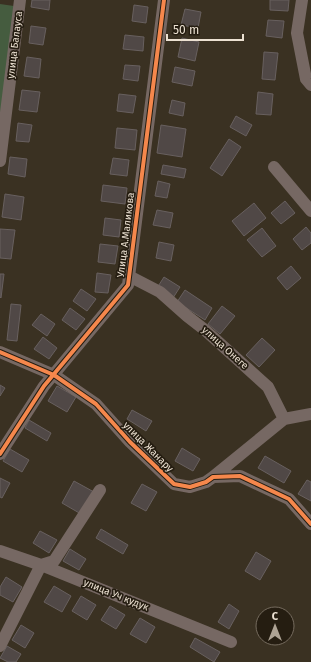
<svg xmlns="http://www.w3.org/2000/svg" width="311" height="662" font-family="'Fira Sans',sans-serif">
	<rect width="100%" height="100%" fill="#3a3122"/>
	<path fill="#455c3f" d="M0,4L21,7L0,127Z"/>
	<path fill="#504846" stroke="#68605f" d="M32,0H50L49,10L31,7Z
		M270,0H289L288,11L270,10Z
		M134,5L148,7L146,23L132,21Z
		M185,9L201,12L198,28L181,25Z
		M268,20L284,21L282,38L266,36Z
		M31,26L46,28L43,45L29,43Z
		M125,35L144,37L143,51L123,49Z
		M182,38L199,42L195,61L178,57Z
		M264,52L278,53L275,80L262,79Z
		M27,57L41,59L39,78L24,76Z
		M125,65L140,66L138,81L123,79Z
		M175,67L195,71L192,86L172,82Z
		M22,90L40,92L37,112L19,110Z
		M258,92L273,94L271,115L256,114Z
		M119,94L136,96L133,113L117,111Z
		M172,100L185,103L183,116L169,113Z
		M236,116L252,125L246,136L230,127Z
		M18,123L32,125L29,142L16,141Z
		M161,125L186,129L182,157L157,153Z
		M117,128L137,130L135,150L115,148Z
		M229,139L241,147L222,176L210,168Z
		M10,157L27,159L25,177L8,174Z
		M113,158L129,160L127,176L110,174Z
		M163,165L186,169L184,178L161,174Z
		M158,181L170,184L167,198L155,196Z
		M103,185L127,188L125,204L101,201Z
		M5,194L24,197L21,220L2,217Z
		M285,201L295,213L281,224L271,213Z
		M254,203L266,218L244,236L232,221Z
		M157,210L173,213L170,228L153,225Z
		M105,218L121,220L119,237L103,235Z
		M306,227L311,233V243L302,250L293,239Z
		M262,228L276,246L262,257L247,240Z
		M0,229L15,230L11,259L0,258Z
		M159,242L174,245L171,261L156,258Z
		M100,244L118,246L115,264L98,262Z
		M291,266L301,278L287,290L277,278Z
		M97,273L111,275L108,293L95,292Z
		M0,274H4L1,298L0,297Z
		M164,277L180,287L173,298L157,288Z
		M81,289L96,299L87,311L73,301Z
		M185,290L212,308L205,320L177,302Z
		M11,304L21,305L17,341L7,340Z
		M222,306L235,316L220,334L208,324Z
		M70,308L85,319L76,330L62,320Z
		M41,314L55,324L47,336L32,325Z
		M43,337L57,348L49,359L34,349Z
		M262,338L275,350L259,367L246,355Z
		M0,385L5,388L0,396Z
		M57,386L76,397L67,412L48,401Z
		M132,410L152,421L146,431L127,419Z
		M29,420L51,433L47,441L25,428Z
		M182,448L200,459L193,471L175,461Z
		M10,449L29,460L22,472L3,461Z
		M265,456L291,471L284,483L258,468Z
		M0,478L10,483L2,498L0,497Z
		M307,480L311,482V501L298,494Z
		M74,481L94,492L81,514L62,503Z
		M142,484L157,492L146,511L131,503Z
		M101,529L128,545L123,554L96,538Z
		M40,531L57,540L49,553L33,543Z
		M70,549L86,559L79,570L63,561Z
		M256,552L271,561L260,580L245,571Z
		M6,577L22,587L13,602L0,595V587Z
		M54,586L71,596L62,612L44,602Z
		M81,596L96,605L87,620L72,611Z
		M229,604L239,611L229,629L218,622Z
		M110,606L125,615L116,629L101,620Z
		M140,618L155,627L146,643L130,634Z
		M21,625L34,633L25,648L12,640Z
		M195,638L220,652L214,662L190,647Z
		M7,646L21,654L16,662H8L0,658Z"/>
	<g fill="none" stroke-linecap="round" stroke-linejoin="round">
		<path stroke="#766863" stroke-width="12" d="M302,0L297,33L306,79L311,85
			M0,161L20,0
			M274,167L311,211
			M129,276L160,292L187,316L205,330L268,387L284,419L311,414
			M0,352L54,375L96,404L130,442L174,484L190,487L206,482L213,477L240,476L289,499L311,524
			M0,454L44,386L128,285L164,0
			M213,477L284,419
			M0,551L41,565L231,642
			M0,646L41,565L54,561L100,490"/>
		<g stroke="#251d11" stroke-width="6">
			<path id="cycleway" d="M0,352L54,375L96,404L130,442L174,484L190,487L206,482L213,477L240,476L289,499L311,524
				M0,454L44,386L128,285L164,0"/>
		</g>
		<use href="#cycleway" stroke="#f5874c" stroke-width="4"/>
	</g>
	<g text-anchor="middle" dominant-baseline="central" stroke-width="3.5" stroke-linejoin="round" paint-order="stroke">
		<g font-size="10" fill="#ece1d2" stroke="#251d11">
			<text transform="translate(15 45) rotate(-83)">улица Балауса</text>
			<text transform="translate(126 235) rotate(-83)">Улица А.Маликова</text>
			<text transform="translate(225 348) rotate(42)">улица Онеге</text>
			<text transform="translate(148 447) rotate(45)">улица Жанару</text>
			<text transform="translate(116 595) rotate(22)">улица Уч кудук</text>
		</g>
	</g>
	<g transform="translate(275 626)"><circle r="19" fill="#251d11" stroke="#756b5e"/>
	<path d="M0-3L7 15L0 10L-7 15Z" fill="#aea394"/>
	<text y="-6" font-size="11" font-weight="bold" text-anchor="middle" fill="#ece1d2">С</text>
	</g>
	<path d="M167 34v6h76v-6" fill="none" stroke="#ece1d2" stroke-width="2"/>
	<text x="173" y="34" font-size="12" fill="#ece1d2" stroke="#251d11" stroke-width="3" paint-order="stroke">50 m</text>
</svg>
